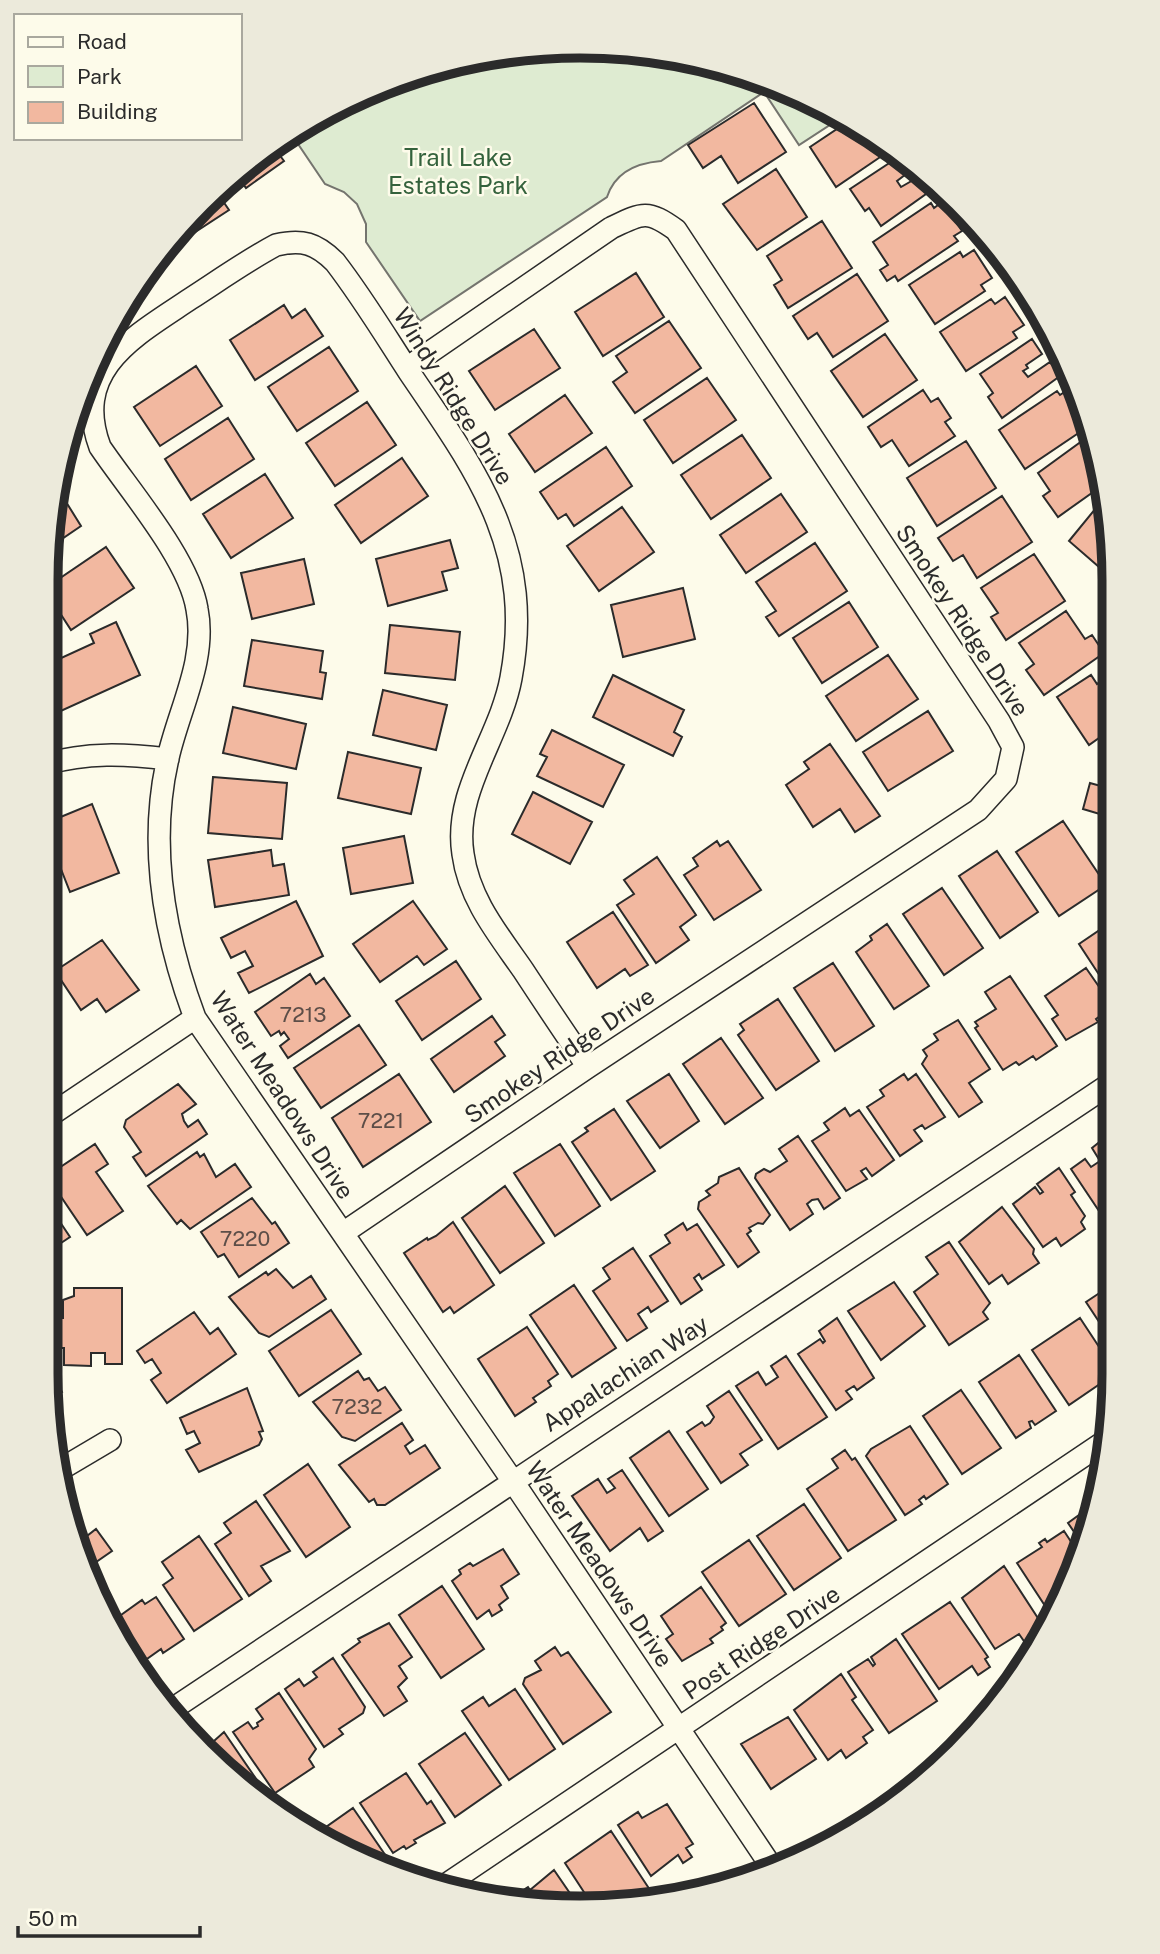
<svg xmlns="http://www.w3.org/2000/svg" width="1160" height="1954" font-family="'Public Sans',sans-serif">
	<rect width="100%" height="100%" fill="#fdfbea"/>
	<path fill="#deebd1" stroke="#74746e" stroke-width="2" d="M580,46L685,56L785,86L842,117L799,145L764,92L661,161C637,163 615,172 607,197L420,321L366,242V224L357,204L344,192L325,184L290,132L376,86L476,56Z"/>
	<path fill="#f2b8a0" stroke="#2b2b2b" stroke-width="2" d="M754,103L786,152L738,183L721,156L703,168L688,145Z
		M849,121L877,136L892,149L836,187L810,147Z
		M272,145L284,161L246,188L236,174Z
		M900,156L914,168L897,181L901,187L922,175L933,189L881,226L869,208L865,211L850,189Z
		M776,169L807,217L757,250L723,204Z
		M216,191L229,210L189,236L183,226Z
		M942,202L962,231L954,236L958,241L898,281L895,276L887,281L880,270L888,265L873,242L931,203L934,208Z
		M822,221L852,268L788,308L774,285L782,280L767,256Z
		M176,234L182,244L151,264Z
		M974,250L992,278L981,285L985,291L935,324L909,285L960,252L963,257Z
		M636,273L664,317L603,356L575,312Z
		M857,274L888,321L833,357L817,333L808,339L793,316Z
		M1005,297L1024,325L1013,332L1017,338L966,371L940,332L991,299L995,304Z
		M284,305L292,318L305,309L323,336L255,380L230,340Z
		M669,321L701,368L635,413L613,382L627,372L616,356Z
		M534,329L560,368L495,410L469,371Z
		M885,334L917,380L863,417L831,371Z
		M1032,339L1042,354L1026,365L1028,368L1023,371L1028,377L1050,362L1060,376L1002,418L988,397L993,393L980,374Z
		M329,347L358,391L297,431L268,387Z
		M196,366L222,406L160,446L134,407Z
		M707,378L736,420L673,463L644,420Z
		M1069,389L1087,419L1079,424L1083,430L1025,469L999,430L1057,391L1060,395Z
		M923,390L931,402L938,398L951,418L945,422L955,436L909,466L892,440L881,447L868,427Z
		M565,395L592,433L535,472L509,434Z
		M367,402L396,445L335,486L306,443Z
		M228,418L254,459L191,500L165,459Z
		M1093,433L1098,455L1087,463L1091,469L1100,463L1103,485L1058,517L1043,496L1050,491L1038,473Z
		M742,435L771,478L711,519L681,475Z
		M966,441L996,488L937,526L907,478Z
		M606,447L632,486L574,526L566,514L558,519L540,492Z
		M402,458L428,496L361,543L335,505Z
		M265,474L293,518L231,558L203,514Z
		M58,489L81,526L47,549V545Z
		M781,494L807,532L746,573L720,535Z
		M1002,496L1032,542L977,578L963,555L953,561L938,538Z
		M1105,497L1113,545V565L1106,573L1069,541Z
		M622,507L654,552L599,591L567,546Z
		M450,540L458,568L442,572L447,590L388,606L376,559Z
		M815,543L847,591L779,636L766,617L776,611L756,582Z
		M106,547L134,588L71,630L47,593V587Z
		M1034,554L1065,601L1006,640L991,617L998,613L981,588Z
		M304,559L314,604L252,619L241,573Z
		M683,588L695,639L623,657L611,605Z
		M849,602L878,647L822,683L793,638Z
		M1066,611L1085,639L1092,635L1104,653L1044,695L1026,670L1034,664L1019,643Z
		M116,622L140,675L52,715L46,704V689L57,685L48,664L94,643L90,634Z
		M390,625L460,632L455,680L385,673Z
		M252,640L323,651L320,672L326,673L322,699L244,686Z
		M888,655L918,699L856,741L826,696Z
		M1113,673V728L1089,745L1057,697L1091,675L1097,684Z
		M613,675L684,710L674,732L682,737L673,756L593,717Z
		M383,690L447,705L436,750L373,735Z
		M233,707L306,724L296,769L223,753Z
		M928,711L953,751L888,791L863,752Z
		M552,730L624,765L603,807L537,776L547,757L540,754Z
		M830,744L880,816L855,832L840,809L813,827L786,785L809,769L804,762Z
		M348,752L421,768L411,814L338,798Z
		M1113,768V818L1083,809L1090,783L1108,788Z
		M213,777L287,783L282,839L208,833Z
		M533,792L592,822L570,864L512,834Z
		M92,804L119,873L70,892L46,831V823Z
		M1063,821L1106,885L1059,916L1016,852Z
		M404,836L413,883L351,894L343,848Z
		M717,841L720,846L728,841L761,890L714,920L684,875L698,866L693,858Z
		M271,850L273,866L284,864L289,895L215,907L208,860Z
		M997,851L1038,912L1000,938L959,876Z
		M657,857L696,915L680,927L689,940L656,963L617,905L634,894L624,880Z
		M942,888L983,948L944,975L903,914Z
		M296,901L323,956L249,993L238,973L253,966L245,951L231,958L221,938Z
		M413,901L447,949L424,965L417,956L380,982L353,944Z
		M613,912L648,965L630,976L625,969L597,988L567,942Z
		M1113,921V996L1079,944Z
		M887,924L929,986L894,1009L856,952L872,940L870,936Z
		M102,940L139,990L106,1012L97,999L81,1010L55,971Z
		M456,961L481,999L422,1040L396,1001Z
		M833,963L874,1026L835,1051L794,988Z
		M1086,968L1111,1004L1105,1008L1107,1011L1096,1019L1098,1022L1066,1040L1052,1019L1058,1015L1045,996Z
		M310,974L316,984L324,978L350,1016L288,1058L280,1046L289,1039L284,1032L281,1035L279,1031L271,1036L255,1012Z
		M1010,976L1057,1046L1036,1060L1033,1056L1019,1065L1016,1062L1003,1070L975,1028L978,1026L975,1022L996,1009L985,992Z
		M778,999L819,1061L776,1090L738,1035L744,1030L740,1024Z
		M492,1016L505,1035L495,1042L505,1056L454,1092L431,1059Z
		M958,1020L990,1069L969,1083L982,1102L959,1117L922,1064L927,1056L923,1050L938,1040L934,1034Z
		M359,1025L386,1065L321,1108L294,1068Z
		M721,1038L763,1098L725,1124L683,1064Z
		M399,1074L431,1122L363,1167L332,1118Z
		M669,1074L699,1121L660,1148L627,1101Z
		M904,1074L908,1080L916,1074L945,1117L925,1129L922,1125L914,1130L922,1141L900,1156L867,1107L884,1096L880,1090Z
		M178,1084L196,1104L182,1114L184,1121L188,1127L198,1120L207,1134L146,1176L133,1157L141,1152L124,1127L126,1120Z
		M845,1108L850,1116L859,1110L894,1160L872,1176L866,1168L861,1171L867,1179L846,1191L812,1141L829,1130L824,1123Z
		M614,1109L655,1171L611,1200L572,1142L588,1131L585,1128Z
		M1113,1131V1232L1071,1169L1085,1159L1091,1167L1100,1161L1092,1148Z
		M798,1136L840,1198L824,1209L818,1199L812,1200L807,1204L813,1214L790,1230L755,1178L756,1174L764,1169L770,1172L787,1161L779,1149Z
		M95,1144L108,1164L96,1172L123,1211L87,1235L47,1176Z
		M560,1144L600,1206L555,1236L514,1173Z
		M197,1152L200,1157L204,1154L216,1177L235,1164L251,1187L190,1229L181,1220L177,1224L148,1186Z
		M739,1168L770,1215L763,1224L758,1223L749,1228L751,1231L747,1234L759,1252L738,1267L698,1209L699,1202L710,1195L706,1191L718,1183L719,1177Z
		M1059,1168L1075,1192L1071,1195L1085,1216L1081,1222L1085,1229L1061,1246L1056,1238L1043,1247L1013,1204L1035,1187L1040,1194L1043,1192L1037,1184Z
		M505,1186L544,1243L500,1273L462,1218Z
		M252,1198L272,1224L275,1222L289,1243L239,1277L224,1254L218,1257L201,1232Z
		M46,1201L70,1237L46,1253Z
		M1002,1207L1034,1249L1033,1254L1039,1263L1008,1284L1002,1275L989,1284L959,1242Z
		M453,1222L494,1285L454,1313L450,1307L443,1312L404,1253L427,1238L428,1240L436,1236Z
		M683,1223L687,1230L697,1224L724,1265L702,1279L699,1274L694,1278L702,1290L681,1304L650,1256L670,1243L665,1235Z
		M949,1242L990,1303L983,1312L988,1319L949,1345L914,1292L938,1274L926,1257Z
		M633,1248L668,1301L651,1312L648,1307L638,1314L647,1328L627,1341L593,1291L610,1279L603,1268Z
		M276,1269L293,1288L311,1276L326,1299L269,1337L259,1333L229,1297L266,1272L268,1275Z
		M894,1282L925,1326L881,1360L848,1311Z
		M1113,1284V1343L1086,1302Z
		M574,1285L616,1348L572,1377L530,1315Z
		M74,1288H122V1364H105V1353H91V1366L64,1365V1348H50L51,1318H63V1300L74,1296Z
		M331,1310L361,1354L299,1396L269,1351Z
		M194,1312L210,1334L218,1328L236,1354L167,1403L151,1380L161,1373L152,1359L145,1363L137,1351Z
		M837,1318L874,1378L857,1390L854,1386L846,1391L852,1399L836,1410L798,1354L820,1339L823,1343L825,1341L819,1331Z
		M1080,1318L1113,1368V1375L1069,1405L1032,1350Z
		M527,1327L558,1374L548,1381L551,1386L533,1398L536,1402L515,1416L478,1359Z
		M1019,1355L1056,1411L1035,1425L1032,1421L1029,1422L1031,1428L1016,1438L979,1382Z
		M786,1356L827,1417L778,1449L736,1386L758,1372L766,1385L778,1377L771,1366Z
		M46,1366L62,1392L50,1400L46,1374Z
		M358,1371L364,1380L369,1378L378,1391L385,1387L401,1410L355,1441L342,1437L313,1402Z
		M247,1388L263,1431L259,1432L262,1439L259,1445L199,1472L186,1450L200,1443L194,1431L187,1434L180,1418Z
		M961,1390L1001,1448L962,1474L923,1416Z
		M729,1391L762,1440L740,1454L748,1465L721,1483L687,1432L702,1422L705,1426L710,1423L714,1417L707,1406Z
		M402,1423L413,1440L405,1446L410,1454L425,1445L440,1468L385,1505H377L374,1499L369,1502L339,1465Z
		M910,1426L948,1484L926,1499L924,1496L919,1500L922,1504L905,1515L866,1456L871,1449Z
		M669,1431L708,1489L669,1516L630,1458Z
		M845,1450L852,1460L855,1458L896,1520L848,1551L807,1489L838,1468L832,1459Z
		M308,1464L350,1527L306,1557L264,1495Z
		M622,1470L663,1531L648,1541L640,1528L610,1551L572,1496L598,1479L607,1493L615,1488L608,1479Z
		M256,1501L290,1551L261,1566L271,1581L249,1596L215,1544L231,1533L224,1523Z
		M804,1504L841,1558L794,1590L757,1536Z
		M1094,1504L1086,1546L1085,1548L1068,1523Z
		M69,1519L83,1539L96,1529L112,1551L86,1569L74,1545Z
		M1064,1531L1081,1557L1051,1615L1017,1563L1042,1547L1039,1543L1045,1539L1047,1542Z
		M199,1536L242,1599L194,1631L163,1585L173,1578L162,1562Z
		M749,1540L786,1594L739,1626L702,1572Z
		M503,1549L519,1574L501,1586L508,1598L499,1605L502,1610L492,1616L489,1610L477,1619L452,1581L461,1574L459,1570L470,1563L473,1566Z
		M1004,1566L1045,1629L1026,1644L1019,1634L995,1649L962,1598Z
		M442,1586L484,1649L441,1678L399,1615Z
		M701,1587L726,1623L721,1627L723,1630L710,1639L713,1643L682,1661L666,1639L673,1634L661,1616Z
		M156,1597L184,1639L163,1653L161,1649L144,1661L141,1656L135,1660L114,1620L142,1600L145,1604Z
		M950,1602L988,1657L985,1659L990,1667L978,1675L972,1666L939,1689L902,1634Z
		M389,1623L412,1657L399,1666L407,1678L398,1687L407,1701L384,1716L342,1655L360,1642L358,1639Z
		M896,1639L937,1701L889,1733L848,1672L868,1659L873,1666L875,1664L871,1657Z
		M555,1647L561,1656L568,1652L611,1712L563,1744L523,1684L525,1678L541,1670L535,1661Z
		M333,1658L365,1707L363,1713L339,1729L343,1734L324,1747L285,1689L299,1679L304,1686L317,1677L313,1672Z
		M841,1674L856,1697L852,1700L873,1730L863,1737L867,1743L846,1758L841,1750L828,1760L794,1710Z
		M515,1689L555,1749L509,1780L462,1711L483,1697L489,1706Z
		M279,1693L316,1749L309,1759L314,1767L275,1793L233,1732L248,1722L253,1729L258,1726L257,1723L263,1719L256,1709Z
		M788,1717L816,1759L771,1789L741,1744Z
		M224,1732L263,1789L253,1797L205,1749Z
		M465,1733L501,1785L455,1817L419,1764Z
		M406,1773L427,1804L431,1801L445,1823L414,1840L416,1843L406,1849L404,1846L393,1853L360,1803Z
		M667,1804L693,1844L686,1848L692,1857L683,1863L678,1855L651,1876L618,1825L638,1812L642,1818Z
		M353,1808L388,1859L379,1865L319,1832Z
		M611,1831L652,1893L647,1897L593,1906L565,1863Z
		M554,1870L580,1908L518,1898L517,1894L528,1887L530,1890Z"/>
	<g fill="none" stroke-linecap="round" stroke-linejoin="round">
		<g stroke="#2b2b2b" stroke-width="24">
			<path id="minor" d="M46,764C87,752 126,754 168,759
				M588,1067C566,1035 544,1002 523,970C498,934 469,899 463,854C453,791 500,738 511,678C535,549 477,472 409,372C385,335 362,297 335,262C316,243 302,239 276,245C246,261 218,281 190,299C135,336 71,369 100,447C129,490 189,559 197,609C207,660 179,709 168,758C148,845 164,935 195,1018L512,1480L773,1869
				M46,1118L195,1018
				M343,1233L588,1067L978,810L1006,779L1013,747L999,721L676,230C647,209 642,213 611,228L407,368
				M61,1469L110,1440
				M168,1712L1113,1082
				M444,1886L1107,1440"/>
		</g>
		<use href="#minor" stroke="#fdfbea" stroke-width="21"/>
	</g>
	<g text-anchor="middle" dominant-baseline="central" stroke-width="5" stroke-linejoin="round" paint-order="stroke">
		<g font-size="21" fill="#5d4e48">
			<text x="303" y="1014">7213</text>
			<text x="381" y="1120">7221</text>
			<text x="245" y="1238">7220</text>
			<text x="357" y="1406">7232</text>
		</g>
		<g font-size="24" fill="#34623c" stroke="#fdfbea">
			<text x="458" y="157">Trail Lake<tspan x="458" dy="28">Estates Park</tspan></text>
		</g>
		<g font-size="24" fill="#2b2b2b" stroke="#fdfbea">
			<text transform="translate(454 396) rotate(58)">Windy Ridge Drive</text>
			<text transform="translate(963 620) rotate(57)">Smokey Ridge Drive</text>
			<text transform="translate(559 1055) rotate(-34)">Smokey Ridge Drive</text>
			<text transform="translate(283 1095) rotate(57)">Water Meadows Drive</text>
			<text transform="translate(625 1373) rotate(-33)">Appalachian Way</text>
			<text transform="translate(600 1564) rotate(56)">Water Meadows Drive</text>
			<text transform="translate(761 1642) rotate(-34)">Post Ridge Drive</text>
		</g>
	</g>
	<path d="M0 0H1160V1954H0ZM580 58H580A522 522 0 0 1 1102 580V1374A522 522 0 0 1 580 1896H580A522 522 0 0 1 58 1374V580A522 522 0 0 1 580 58Z" fill="#eceadb" fill-rule="evenodd"/>
	<path fill="none" stroke="#2b2b2b" stroke-width="9" d="M580 58H580A522 522 0 0 1 1102 580V1374A522 522 0 0 1 580 1896H580A522 522 0 0 1 58 1374V580A522 522 0 0 1 580 58Z"/>
	<rect x="14" y="14" width="228" height="126" fill="#fdfbea" stroke="#a9a89e" stroke-width="2"/>
	<rect x="28" y="37" width="35" height="10" fill="#fdfbea" stroke="#a9a89e" stroke-width="2"/>
	<text x="77" y="49" font-size="21" fill="#2b2b2b">Road</text>
	<rect x="28" y="66" width="35" height="21" fill="#deebd1" stroke="#a9a89e" stroke-width="2"/>
	<text x="77" y="84" font-size="21" fill="#2b2b2b">Park</text>
	<rect x="28" y="102" width="35" height="21" fill="#f2b8a0" stroke="#a9a89e" stroke-width="2"/>
	<text x="77" y="119" font-size="21" fill="#2b2b2b">Building</text>
	<path d="M18 1926v10h182v-10" fill="none" stroke="#2b2b2b" stroke-width="3.5"/>
	<text x="28" y="1926" font-size="21" fill="#2b2b2b" stroke="#fdfbea" stroke-width="5" paint-order="stroke">50 m</text>
</svg>
